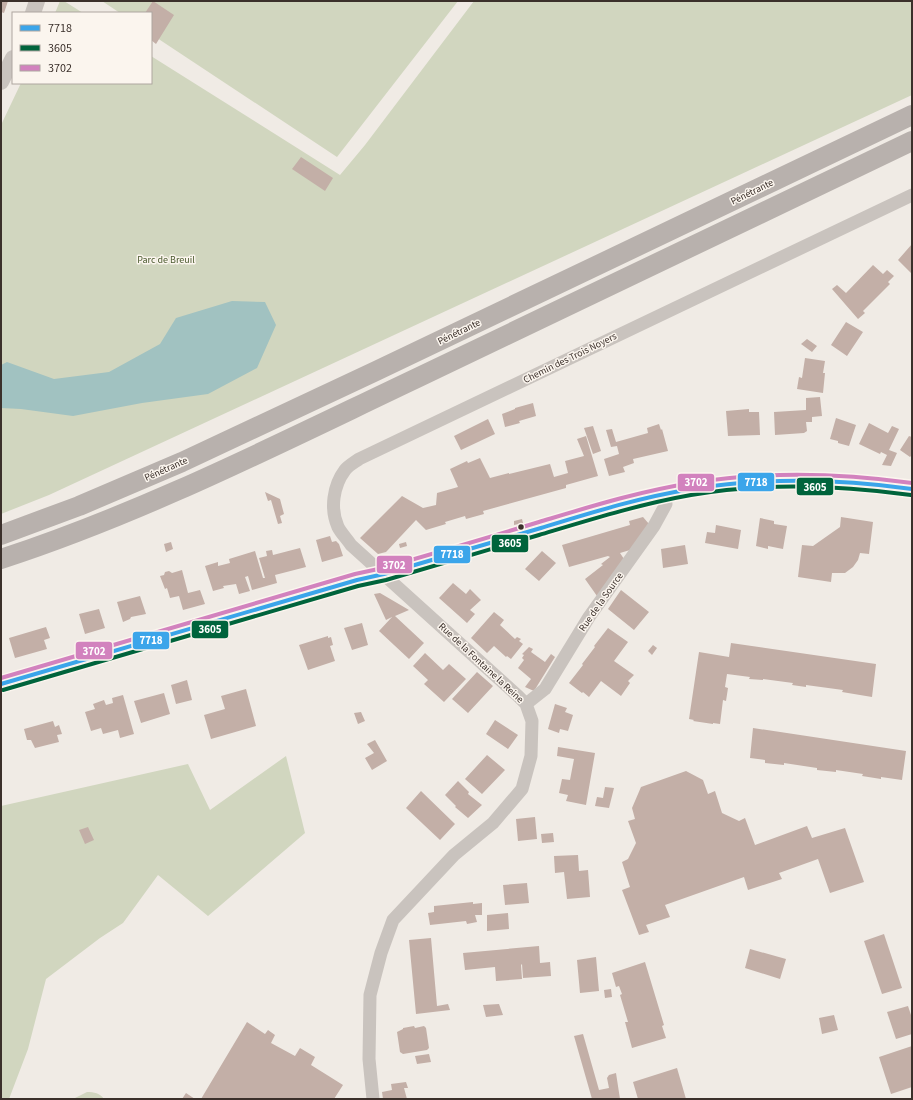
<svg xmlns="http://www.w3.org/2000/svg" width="913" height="1100" font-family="'Source Sans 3',sans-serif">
	<rect width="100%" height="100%" fill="#f0ebe5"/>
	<path fill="#d1d6bf" d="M60,1H64L83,13H55Z
		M102,1H458L337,157L151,34V13H120Z
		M474,1H912V95L49,495L1,514V125L21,83H151V56L340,175L365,145Z
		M286,756L305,833L208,916L158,875L123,923L100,938L46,979L28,1049L9,1099H1V806L188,764L210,810Z
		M87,1092C94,1092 100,1093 104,1099H73Z"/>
	<path fill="#a1c2c1" d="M232,301L265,302L276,325L257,368L208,394L142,403L73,416L21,409L1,408V365L7,362L54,379L109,372L160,344L176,318Z"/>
	<path fill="#c3afa7" d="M1,1H8L4,13L1,12Z
		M153,1L174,15L156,44L151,40V13H145Z
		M301,157L333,178L325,191L292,169Z
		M912,244V274L898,260Z
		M873,265L883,274L887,270L894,276L888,282L890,284L863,311L865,313L858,319L832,289L837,285L846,293Z
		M846,322L863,332L847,356L831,345Z
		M807,339L817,346L812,352L801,344Z
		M805,358L825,361L823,373H825L823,393L797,389L799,377L802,378Z
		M820,397L822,416L812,417V422H806L807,431L804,433L775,435L774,412L806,410V398Z
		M533,403L536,416L519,421L520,423L505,427L502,414L515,409V408Z
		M749,409V412H759L760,435L728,436L726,411Z
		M836,418L856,425L849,446L838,443V441L830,439Z
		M488,419L495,434L461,450L454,436Z
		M869,423L888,433L892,426L899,429L889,450L897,453L891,466L882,465L887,455L881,452L880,454L859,444Z
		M659,424L661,430L662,429L668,451L633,459L634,463L623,467L625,472L609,476L604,459L619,454L617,446L611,447L606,430L612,429L616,442L648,433L647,428Z
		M593,426L601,451L593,454L584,428Z
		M586,436L598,476L566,485V488L483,511L484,514L466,519L465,516L445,522L446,524L426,530L416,520L386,552L378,554L360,538L402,496L423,508L436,505L437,493L458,487L450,469L467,461L468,463L480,458L490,478L509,473V474L550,464L554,477L568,473L565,461L584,456L577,439Z
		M909,436L912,437V455L910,457L900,450Z
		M265,492L280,499L284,514L280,516L282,523L278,524L271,500L268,501Z
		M643,517L649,524L630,550L620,553L624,559L597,596L585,579L603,565L601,564L610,557L608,556L569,567L562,545L630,525L629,521Z
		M841,517L873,522L869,554L860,553L858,560L853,567L845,573H832L831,582L798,577L802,545L813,546L840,527Z
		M760,518L774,521V524L787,526L783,549L768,546V549L756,546Z
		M522,519L523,523L514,525V521Z
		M716,525L741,530L738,549L705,543L707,532L715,533Z
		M330,536L332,542L336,541L339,544L343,556L322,562L316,540Z
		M171,542L173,549L166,552L164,544Z
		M406,542L407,546L400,548L399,544Z
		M685,545L688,564L663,568L661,549Z
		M300,548L306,567L275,575L277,583L252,590L248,576L245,577L250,591L239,594L236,584L223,586L224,588L213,591L205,566L218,562V566L230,563L229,559L255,551L263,578H265L259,558L267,556L266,551L272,550L273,555Z
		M542,551L556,563L539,581L525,569Z
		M182,570L188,593L200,590L205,604L183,610L179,596L170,598L167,588L165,589L160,576L164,575L165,572L169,571L172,573Z
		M453,583L466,594L470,589L481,600L470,610L475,614L467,623L439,598Z
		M621,590L649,612L634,630L608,609Z
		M380,593L409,610L395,616L424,643L409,659L379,631L392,617L386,620L374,594Z
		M140,596L146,614L131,617L130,619L123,622L117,602Z
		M99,609L105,628L85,634L79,614Z
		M494,612L504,620L500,625L515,639L517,637L521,639L519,641L523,644L511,659L507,656L506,657L494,646L487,653L471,638Z
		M362,623L368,645L352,650L344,628Z
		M46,627L50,638L44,640L47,649L15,658L9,638Z
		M608,628L628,642L614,661L634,675L628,681L630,683L621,696L601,681L589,697L583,692L582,693L569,683L583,665L582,664L595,647L594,646Z
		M328,636V638L331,637L333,645L330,646L335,661L308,670L299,645Z
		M731,643L876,664L872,697L842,692L843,690L806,685V687L792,685L793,683L763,679V680L749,679L750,677L727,674L725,687L728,688L726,701L723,700L720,724L713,723V724L693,721L694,720L689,719L699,652L729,657Z
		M653,645L657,648L652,655L648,651Z
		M529,647L533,649L531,652L545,662L551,654L555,657L534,691L525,687L531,679L518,668L524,660L522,658L524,655L522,654Z
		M425,653L443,670L449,664L466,679L444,702L424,684L428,680L413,666Z
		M477,672L493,686L468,713L452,699Z
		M187,680L192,700L176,704L171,685Z
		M246,689L256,726L211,739L204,715L225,709L221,696Z
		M164,693L170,714L141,723L134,701Z
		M123,695L134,734L120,738L118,730L103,734L101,728L91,731L85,712L95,709L93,704L104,700L106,705L113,703L112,698Z
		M555,704L567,708L565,712L573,715L568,731L560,729L559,733L548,729Z
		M361,712L365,721L358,724L354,713Z
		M495,720L518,735L508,749L486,734Z
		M53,721L55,727L59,725L62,734L57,735L59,742L35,748L31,740H27L24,729Z
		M753,728L906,751L902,780L881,777V779L862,776L863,774L836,770V772L817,770V768L784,763V765L765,763V760L750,758Z
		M375,740L387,761L372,770L365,758L374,753L367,744Z
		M558,747L595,753L586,805L566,801L568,795L559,793L562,779L570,780L574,759L557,756Z
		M487,755L505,770L482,794L465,779Z
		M686,771L703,780L708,794L715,791L722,813L739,821L745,818L755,845L807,826L812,838L845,828L864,882L830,893L818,859L779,873L782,879L748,890L744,877L665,905L670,917L646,925L649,932L639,935L622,890L630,887L622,862L628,859L636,843L628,821L635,819L632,808L641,787Z
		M458,781L469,792L468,794L482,805L468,818L455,807L456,806L445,795Z
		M605,787L614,788L609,808L595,806L597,797L603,798Z
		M421,791L455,824L440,840L406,808Z
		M535,817L537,839L518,841L516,819Z
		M88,827L94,840L85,844L79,830Z
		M553,833L554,842L542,843L541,834Z
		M578,855L579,871L588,870L590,897L567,899L564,872L555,873L554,856Z
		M527,883L529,903L505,905L503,885Z
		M473,902V904L482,903V915H475L477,922L467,924L466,921L430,925L428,913L434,912V906Z
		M508,913L509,929L487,931V915Z
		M884,934L902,988L882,994L864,941Z
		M431,938L437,1006L448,1004L450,1010L416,1014L409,940Z
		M539,946L540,963L550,962L551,976L523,978L522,964L521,965L522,979L496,981L495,967L465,970L463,953Z
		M750,949L786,959L780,979L745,968Z
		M596,957L599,991L580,993L577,960Z
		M645,962L664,1025L662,1026L666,1038L632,1048L625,1022H628L620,995L622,994L619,986L616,987L612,973Z
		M611,989L612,997L605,998L604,990Z
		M499,1004L503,1015L486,1017L483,1005Z
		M908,1006L912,1018V1034L896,1039L887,1012Z
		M834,1015L838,1030L822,1034L819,1018Z
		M247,1022L265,1034L268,1030L275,1035L271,1043L295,1056L300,1048L315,1057L311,1065L343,1085L334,1099H201Z
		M414,1026L415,1028L424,1026L426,1028L429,1048L427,1050L403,1054L400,1052L397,1032L403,1029V1028Z
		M583,1034L599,1090L609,1088L607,1078L609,1075L616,1073L620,1099H592L574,1036Z
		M912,1046V1087L891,1094L879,1057Z
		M429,1054L431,1062L417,1064L415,1056Z
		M677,1068L686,1099H638L633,1082Z
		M406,1082L408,1088H404L407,1099H383L382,1092L392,1090L391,1084Z
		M186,1093L195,1099H182Z"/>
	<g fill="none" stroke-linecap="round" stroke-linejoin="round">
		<path stroke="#c9c3be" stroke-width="13" d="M526,704L545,689L589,617L654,526L666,504L664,494
			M373,1099L369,1059L370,995L381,953L393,920L454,855L493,823L522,789L531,756L532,721L526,704L518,696L351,545C347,539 341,533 338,527C330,509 333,486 345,470C348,466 355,462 359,459L912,195"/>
		<path stroke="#c9c3be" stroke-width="16" d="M33,13L37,1
			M1,82L13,58
			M1,684L357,580L384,574C443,557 502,540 561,522C610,508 660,492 710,486C779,477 844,479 912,489"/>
		<path stroke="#b8b1ad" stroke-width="20" d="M1,535L79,506L182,462L376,371L912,115
			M1,559C145,512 280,443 417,378C582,299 747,220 912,141"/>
		<g stroke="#fbf5ee" stroke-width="7">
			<path id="bus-1" d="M1,684L357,580L384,574C436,559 488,544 541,528C590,513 641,497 692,489C766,477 839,479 912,489"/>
		</g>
		<g stroke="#fbf5ee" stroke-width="7">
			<path id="bus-2" d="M3,690L358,586L386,580C437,565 488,550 539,535C589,520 640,504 691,495C764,482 838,485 911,495"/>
		</g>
		<g stroke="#fbf5ee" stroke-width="7">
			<path id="bus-3" d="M1,678L355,574L383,568C435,553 487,538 539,522C589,507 640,491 692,483C765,471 839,473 912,483"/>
		</g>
		<use href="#bus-1" stroke="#3ba5ea" stroke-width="4"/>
		<use href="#bus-2" stroke="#00643c" stroke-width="4"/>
		<use href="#bus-3" stroke="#d282be" stroke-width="4"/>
	</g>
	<circle fill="#3b302b" stroke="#fbf5ee" stroke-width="1.5" cx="521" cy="527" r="3.5"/>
	<g text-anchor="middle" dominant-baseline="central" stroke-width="3" stroke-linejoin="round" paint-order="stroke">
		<g font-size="10" fill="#3b302b" stroke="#fbf5ee">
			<text transform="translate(752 192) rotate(-26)">Pénétrante</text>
			<text transform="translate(459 332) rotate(-26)">Pénétrante</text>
			<text transform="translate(570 358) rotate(-26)">Chemin des Trois Noyers</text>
			<text transform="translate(166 469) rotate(-24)">Pénétrante</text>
			<text transform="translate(601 602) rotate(-55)">Rue de la Source</text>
			<text transform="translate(481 663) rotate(43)">Rue de la Fontaine la Reine</text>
		</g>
		<g font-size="10" fill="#4a5a2e" stroke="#fbf5ee">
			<text x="166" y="260">Parc de Breuil</text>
		</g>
	</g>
	<g stroke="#fbf5ee" stroke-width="1.5">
		<rect x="737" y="472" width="38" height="20" rx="4" fill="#3ba5ea"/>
		<rect x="677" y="473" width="38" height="19" rx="4" fill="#d282be"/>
		<rect x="796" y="477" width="38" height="19" rx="4" fill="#00643c"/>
		<rect x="491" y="534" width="38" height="19" rx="4" fill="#00643c"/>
		<rect x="433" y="545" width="38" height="19" rx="4" fill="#3ba5ea"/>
		<rect x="376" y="555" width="37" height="19" rx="4" fill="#d282be"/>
		<rect x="191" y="620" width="38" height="19" rx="4" fill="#00643c"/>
		<rect x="132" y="631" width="38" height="19" rx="4" fill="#3ba5ea"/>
		<rect x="75" y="641" width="38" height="19" rx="4" fill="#d282be"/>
	</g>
	<g font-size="11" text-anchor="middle" font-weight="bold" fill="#fff">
		<text x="756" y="486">7718</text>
		<text x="696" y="486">3702</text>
		<text x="815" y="491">3605</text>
		<text x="510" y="547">3605</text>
		<text x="452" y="558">7718</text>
		<text x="394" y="569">3702</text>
		<text x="210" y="633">3605</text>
		<text x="151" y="644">7718</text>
		<text x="94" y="655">3702</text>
	</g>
	<rect width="913" height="1100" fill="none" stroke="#3b302b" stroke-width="4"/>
	<rect x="12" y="12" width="140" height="72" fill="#fbf5ee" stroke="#aea6a0"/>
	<rect x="20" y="25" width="20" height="6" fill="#3ba5ea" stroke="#aea6a0"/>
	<text x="48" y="32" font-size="12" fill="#3b302b">7718</text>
	<rect x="20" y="45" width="20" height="6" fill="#00643c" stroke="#aea6a0"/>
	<text x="48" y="52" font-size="12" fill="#3b302b">3605</text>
	<rect x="20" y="65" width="20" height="6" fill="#d282be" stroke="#aea6a0"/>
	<text x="48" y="72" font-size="12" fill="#3b302b">3702</text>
</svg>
